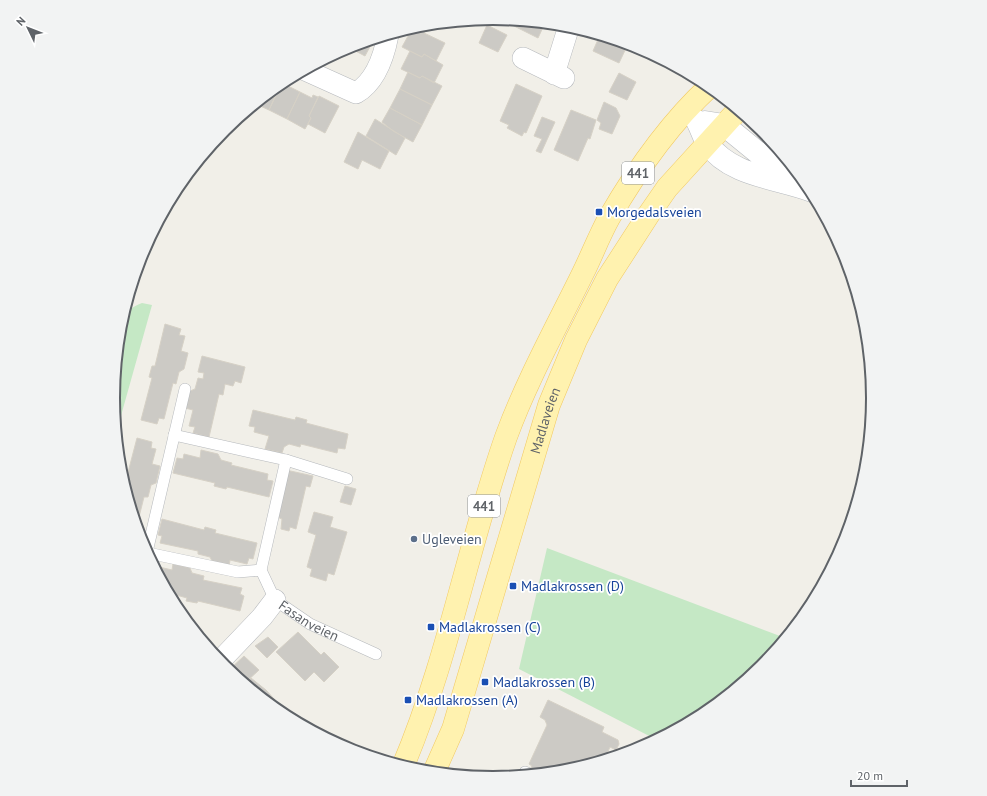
<svg xmlns="http://www.w3.org/2000/svg" width="987" height="796" font-family="'PT Sans',sans-serif">
	<rect width="100%" height="100%" fill="#f1efe8"/>
	<path fill="#c5e8c5" d="M142,303L152,305L117,430L114,398L121,324C124,312 132,307 142,303Z
		M547,548L780,636L783,642L762,667L704,714L657,740L519,669Z"/>
	<path fill="#cccac5" stroke="#d6d1c6" d="M498,18L545,23L538,38Z
		M421,25L426,28L424,33L445,43L436,61L424,54L422,57L402,47L413,27Z
		M487,25L507,35L498,52L479,43Z
		M600,35L628,44L619,63L593,51Z
		M374,39L365,56L348,47Z
		M410,51L422,57L424,54L443,65L434,83L422,76L420,78L401,69Z
		M408,72L420,78L422,76L442,86L432,105L400,89Z
		M619,73L636,82L627,100L609,92Z
		M281,83L269,110L256,104Z
		M282,83L300,92L287,119L269,110Z
		M516,84L542,96L526,133L524,132L522,136L507,128L509,125L500,121Z
		M400,89L432,105L422,125L390,108Z
		M300,92L312,98L313,95L318,97L309,116L311,118L305,129L287,119Z
		M319,96L339,106L325,133L308,124L311,118L309,116Z
		M604,102L616,108L620,116L612,134L599,129L601,123L597,120Z
		M390,108L422,125L413,142L393,131L382,122Z
		M571,110L596,120L590,139L588,138L578,161L554,150Z
		M542,117L555,122L541,153L536,151L542,139L534,136Z
		M375,119L405,138L396,155L366,136Z
		M358,132L389,151L380,169L362,160L358,169L344,162Z
		M165,324L181,329L179,335L185,336L181,351L188,353L184,369L179,372L176,384L173,383L164,419L159,418L157,424L141,420L152,378L149,377L152,366H155Z
		M202,356L245,367L241,383L235,381L233,386L225,384L223,395L219,394L209,437L193,433L195,427L189,426L193,410L185,408L190,391L195,389L198,378L203,379L204,373L198,372Z
		M253,410L295,420L296,417L307,420L306,423L348,434L345,449L338,448L337,453L301,444L300,447L289,444L284,447L282,453L265,449L269,436L254,432L255,427L249,426Z
		M137,438L152,442L151,448L156,449L152,464L160,466L156,483L151,485L148,497H144L137,525L123,479L126,480Z
		M201,450L218,454L221,460L232,463L231,465L268,474L267,480L273,481L269,497L227,487L226,489L214,486L215,483L173,473L177,458L183,459L184,454L200,458Z
		M286,470L313,476L310,487L306,486L296,529L290,527L289,531L281,529L282,519L277,517Z
		M345,486L356,489L351,505L340,502Z
		M314,512L333,517L330,527L347,532L334,575L328,573L326,581L310,576L312,569L307,567L316,535L308,532Z
		M162,519L204,530L205,527L216,530L215,533L257,543L253,559L249,558L247,564L230,560L229,567L212,561L210,557L198,554V551L160,543L162,536L158,535Z
		M173,564L190,568L192,573L204,576L203,580L242,588L240,594L244,596L240,611L198,601L197,603L186,601L187,598L169,593L155,566L172,570Z
		M298,632L321,655L324,652L339,667L324,682L314,672L305,681L276,652Z
		M268,637L278,647L267,658L255,646Z
		M244,656L259,670L245,683L229,670Z
		M251,678L266,690L283,709L280,712L246,684Z
		M548,700L604,727L602,732L618,740L619,744L616,750L610,747L604,760L567,771L527,775L532,766L529,764L547,725L545,720L540,717Z
		M635,743L643,747L631,751Z"/>
	<g fill="none" stroke-linecap="round" stroke-linejoin="round">
		<g stroke="#b5b8bc" stroke-width="12">
			<g id="lane">
				<path d="M174,435L286,460L347,479"/>
				<path d="M147,552L185,389"/>
				<path id="s1" d="M148,553L238,572L261,570L275,600L310,624L376,654"/>
				<path d="M261,570L286,460"/>
				<path d="M525,772L530,774"/>
			</g>
		</g>
		<g stroke="#b5b8bc" stroke-width="22">
			<path id="street" d="M523,58L564,78
				M305,70L356,93C375,82 384,56 388,35
				M554,74L569,26
				M220,661L262,617L275,600"/>
		</g>
		<g stroke="#b6babf" stroke-width="23">
			<path id="secondary" d="M697,121C701,128 703,137 708,144C730,176 778,178 812,191
				M705,122L724,125L794,182"/>
		</g>
		<g stroke="#f2c960" stroke-width="23">
			<g id="primary">
				<path d="M403,766C448,660 468,545 506,437C527,380 556,328 583,273C592,255 599,236 609,218C635,173 671,122 710,86"/>
				<path id="s2" d="M434,772L453,729L549,405L576,340L607,279L649,214L667,188L738,110"/>
			</g>
		</g>
		<use href="#lane" stroke="#fff" stroke-width="11"/>
		<use href="#street" stroke="#fff" stroke-width="21"/>
		<use href="#secondary" stroke="#fff" stroke-width="22"/>
		<use href="#primary" stroke="#fff2af" stroke-width="22"/>
	</g>
	<g fill="#1a4fb4" stroke="#fff" stroke-width="1.5">
		<rect x="595" y="208" width="8" height="8" rx="2"/>
		<rect x="509" y="582" width="8" height="8" rx="2"/>
		<rect x="427" y="623" width="8" height="8" rx="2"/>
		<rect x="481" y="678" width="8" height="8" rx="2"/>
		<rect x="404" y="696" width="8" height="8" rx="2"/>
	</g>
	<circle fill="#5c6f8a" stroke="#fff" stroke-width="1.5" cx="414" cy="539" r="4"/>
	<g text-anchor="middle" dominant-baseline="central" stroke-width="3.5" stroke-linejoin="round" paint-order="stroke">
		<g fill="#fff" stroke="#8f9295" stroke-width="1">
			<rect x="622" y="162" width="32" height="22" rx="3"/>
			<rect x="468" y="495" width="32" height="22" rx="3"/>
		</g>
		<g font-size="13" font-weight="bold" fill="#5f6368">
			<text x="638" y="173">441</text>
			<text x="484" y="506">441</text>
		</g>
		<g font-size="14" fill="#164399" stroke="#fff" text-anchor="start">
			<text x="607" y="212">Morgedalsveien</text>
			<text x="521" y="586">Madlakrossen (D)</text>
			<text x="439" y="627">Madlakrossen (C)</text>
			<text x="493" y="682">Madlakrossen (B)</text>
			<text x="416" y="700">Madlakrossen (A)</text>
		</g>
		<g font-size="14" fill="#5f6368" stroke="#fff">
			<text stroke="none"><textPath href="#s2" startOffset="369">Madlaveien</textPath></text>
			<text stroke="none"><textPath href="#s1" startOffset="188">Fasanveien</textPath></text>
		</g>
		<g font-size="14" fill="#4e5e75" stroke="#fff" text-anchor="start">
			<text x="422" y="539">Ugleveien</text>
		</g>
	</g>
	<path d="M0 0H987V796H0ZM120 398a373 373 0 1 1 746 0a373 373 0 1 1-746 0Z" fill="#f2f3f3" fill-rule="evenodd"/>
	<path fill="none" stroke="#5f6368" stroke-width="2" d="M120 398a373 373 0 1 1 746 0a373 373 0 1 1-746 0Z"/>
	<g transform="translate(28 28) rotate(313)" stroke="#ffffff" stroke-width="3" paint-order="stroke">
	<path d="M0-3L7 15L0 10L-7 15Z" fill="#5f6368"/>
	<text y="-6" font-size="11" font-weight="bold" text-anchor="middle" fill="#5f6368">N</text>
	</g>
	<path d="M851 780v6h56v-6" fill="none" stroke="#5f6368" stroke-width="2"/>
	<text x="857" y="780" font-size="12" fill="#5f6368" stroke="#ffffff" stroke-width="3" paint-order="stroke">20 m</text>
</svg>
